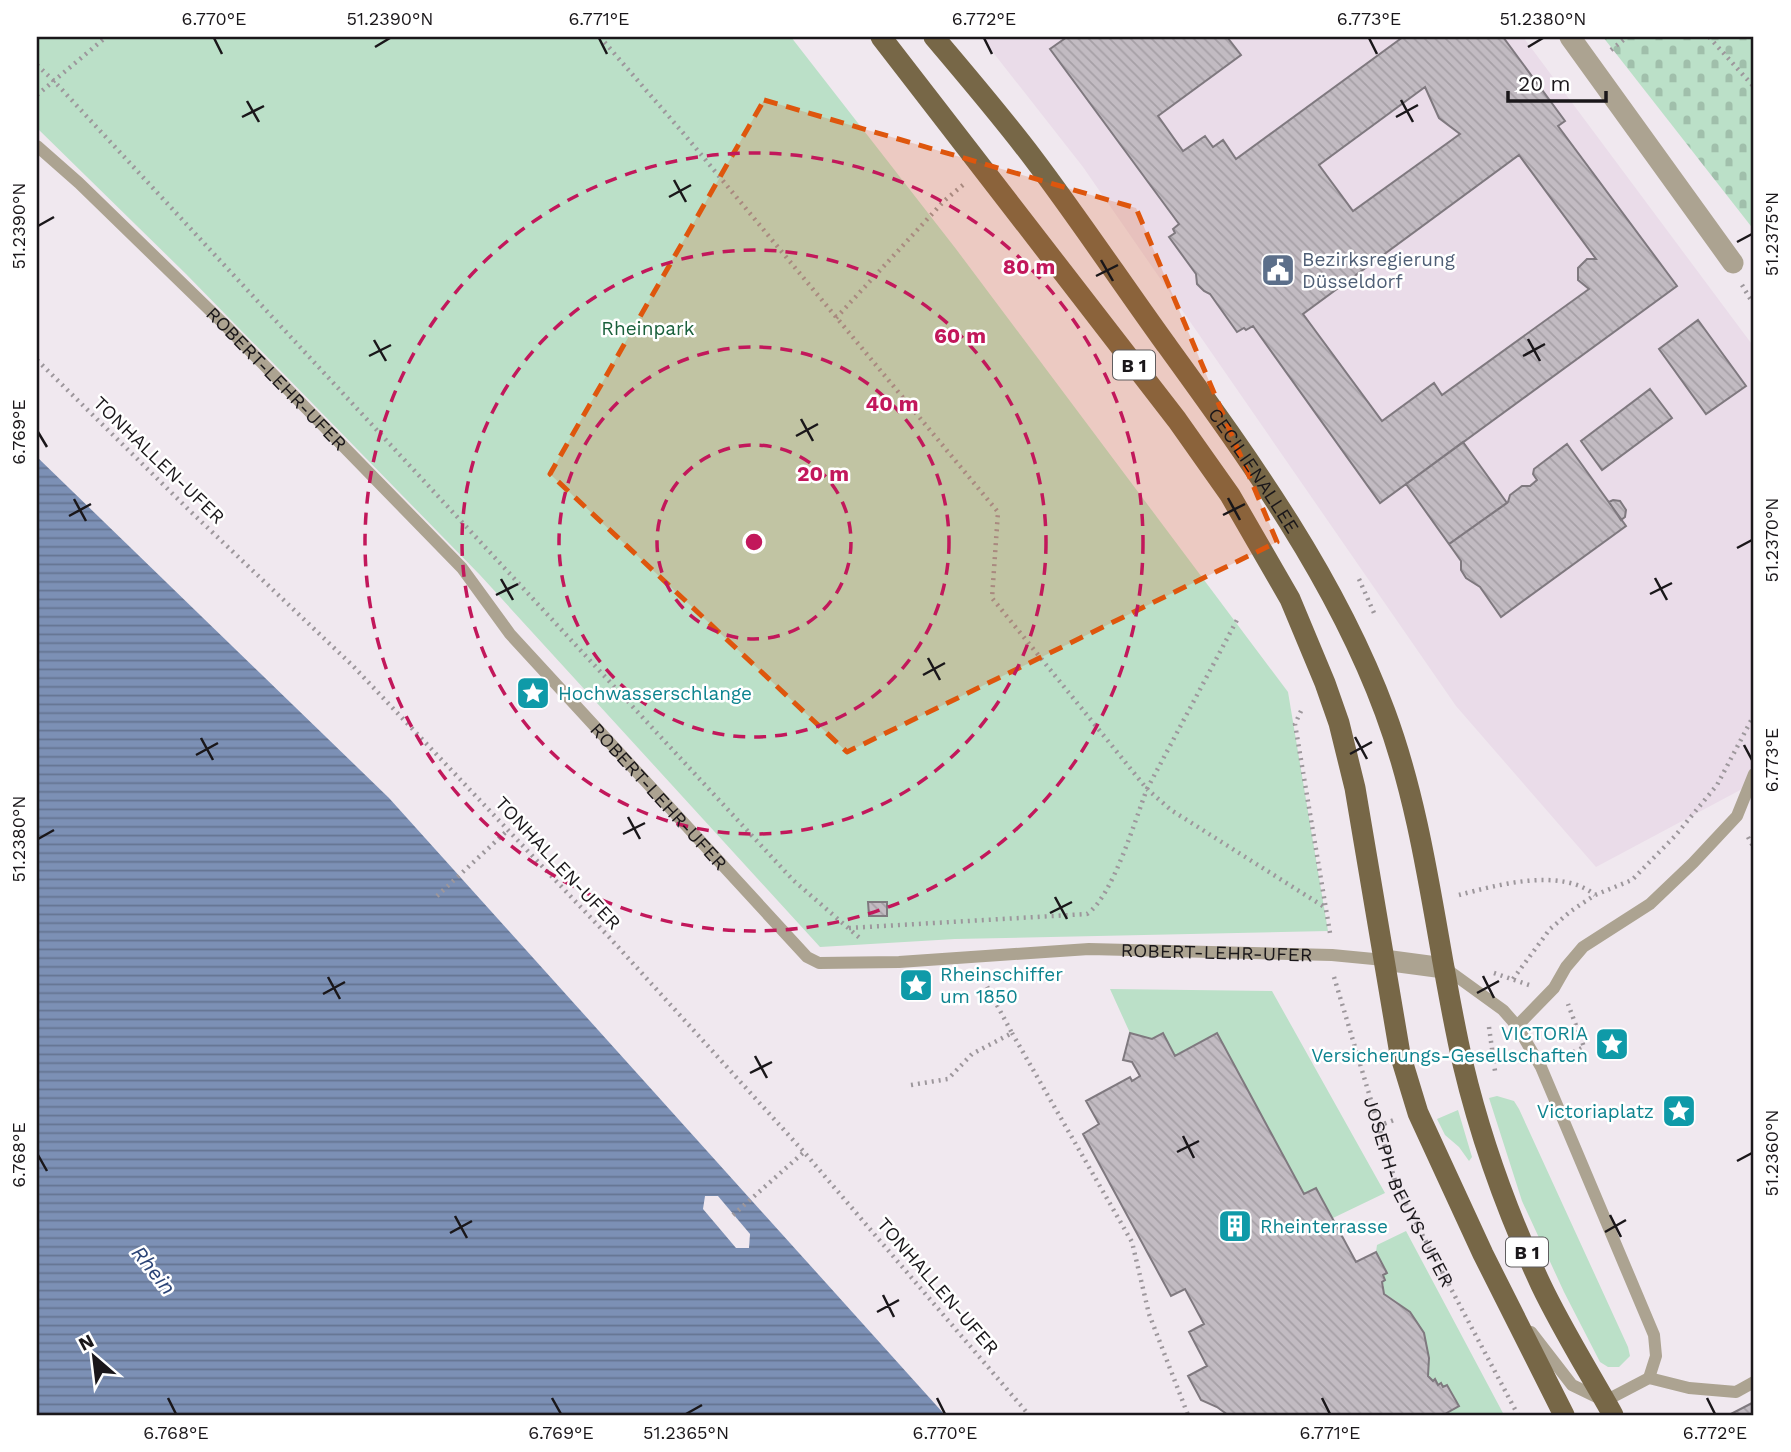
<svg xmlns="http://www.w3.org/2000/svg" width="1791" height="1452" font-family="'Work Sans',sans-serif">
	<defs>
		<pattern id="cemetery-stones" width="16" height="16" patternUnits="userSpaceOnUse" patternTransform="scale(1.75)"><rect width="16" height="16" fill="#bbe0c8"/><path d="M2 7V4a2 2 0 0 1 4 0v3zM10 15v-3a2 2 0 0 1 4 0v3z" fill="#a0bfab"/></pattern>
		<pattern id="water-rules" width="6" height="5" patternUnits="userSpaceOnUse" patternTransform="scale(1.75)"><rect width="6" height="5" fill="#7c90b5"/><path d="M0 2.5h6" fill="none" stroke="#657592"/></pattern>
		<pattern id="building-back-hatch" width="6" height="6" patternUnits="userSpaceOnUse" patternTransform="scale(1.75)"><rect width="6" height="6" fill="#c2bbc2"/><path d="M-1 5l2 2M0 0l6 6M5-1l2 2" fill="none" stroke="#a6a0a6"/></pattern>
	</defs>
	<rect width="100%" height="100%" fill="#f0e8ef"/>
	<path fill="#eadce9" d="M981,37H1523L1754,347V806L1744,788L1596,867L1456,706L1083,167Z"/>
	<path fill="#bbe0c8" d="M37,37H791L956,249L1288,692L1328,931L955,939L820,947L480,575L186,274L37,128Z
		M1110,989L1272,991L1385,1193L1333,1218L1316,1188L1304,1194L1217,1034L1175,1056L1163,1033L1152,1039L1130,1033Z
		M1497,1096L1514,1101L1519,1109L1628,1347L1630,1356L1619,1367H1608L1600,1362L1564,1292L1522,1201L1489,1098Z
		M1458,1110L1472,1157L1469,1161L1459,1147L1445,1135L1437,1119Z
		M1406,1231L1504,1415H1443L1458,1406L1441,1384L1438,1385L1435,1380L1433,1381L1428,1376C1430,1339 1418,1311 1384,1294L1382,1287L1384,1286L1382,1282L1385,1280L1383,1275L1387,1273L1376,1252L1377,1245Z"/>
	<path fill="url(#cemetery-stones)" d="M1603,37H1754V230Z"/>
	<path fill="url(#water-rules)" d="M37,457L389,798L945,1415H37Z"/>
	<path fill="#f0e8ef" d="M705,1196H718L750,1234L749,1248H736L703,1209Z"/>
	<path fill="url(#building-back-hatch)" stroke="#7f797f" stroke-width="2" fill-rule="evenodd" d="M1067,37H1227L1241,55L1158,116L1183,151L1205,136L1213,147L1223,140L1236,159L1403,37H1503L1565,121L1558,126L1677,286L1380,503L1253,326L1246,330L1244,328L1237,332L1210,294L1204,291L1197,284L1196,274L1169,237L1175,233L1173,229L1179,224L1050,49ZM1425,87L1439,118L1460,134L1353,211L1319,165ZM1519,155L1596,259H1587L1578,268V280L1589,289L1442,395L1434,383L1382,421L1303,314Z
		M1698,320L1746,386L1706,414L1659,349Z
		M1650,389L1672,418L1602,470L1581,441Z
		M1463,442L1507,503L1449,544L1406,484Z
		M1567,444L1626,526L1501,617L1480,587L1466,578L1461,570V561L1449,544L1508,502L1510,495L1522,486H1530L1537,480L1533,474L1534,469Z
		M1613,500L1620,501L1626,510L1625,517L1621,520L1609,502Z
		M868,902H887V916H869Z
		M1130,1033L1152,1039L1163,1033L1175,1056L1217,1033L1304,1194L1316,1188L1356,1262L1376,1252L1387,1273L1383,1275L1385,1280L1382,1282L1384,1294L1410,1312L1424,1333L1429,1358L1428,1376L1433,1381L1435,1379L1438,1385L1441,1383L1443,1387L1447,1385L1459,1406L1443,1415H1228L1217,1407L1201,1400L1188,1376L1207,1366L1189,1332L1204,1324L1185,1289L1171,1296L1083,1134L1099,1124L1086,1101L1130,1077L1132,1081L1140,1076L1132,1062L1123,1060Z
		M1754,1402V1415H1729Z"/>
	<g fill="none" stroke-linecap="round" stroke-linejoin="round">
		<g stroke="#9d979c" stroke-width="4.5" stroke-dasharray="2 5" stroke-linecap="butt">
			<path d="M600,37L684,134L998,512L992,598L1147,789L1238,618"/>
			<path d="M1709,37L1754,87"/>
			<path d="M1611,50L1627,37"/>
			<path d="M37,65L54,81L793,880L862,940"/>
			<path d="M37,95L106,37"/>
			<path d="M1742,285L1754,305"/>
			<path d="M836,318L944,201L963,185"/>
			<path d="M37,360L189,510L353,666L609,937L804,1152L1029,1415"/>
			<path d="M1359,579L1374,613"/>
			<path d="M1301,711L1295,724L1330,933"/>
			<path d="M1748,837L1754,848"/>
			<path d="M1459,895C1497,885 1561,867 1595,895"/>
			<path d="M437,896L508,830"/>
			<path d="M849,928L1087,914C1113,896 1135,820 1147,789L1171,810L1326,908"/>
			<path d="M1494,973L1529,985"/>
			<path id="s1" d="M1334,977L1397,1187L1518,1415"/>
			<path d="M1513,979L1550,929L1571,911L1595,895L1632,880L1675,836L1717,785L1754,715"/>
			<path d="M1489,1027L1495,1071"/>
			<path d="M1012,1033L1132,1242L1149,1314L1188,1415"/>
			<path d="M1567,1055L1584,1047L1568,1004"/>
			<path d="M911,1085L948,1079L972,1054L1012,1033L983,979"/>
			<path d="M1378,1126L1394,1120"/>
			<path d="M733,1215L804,1152"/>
		</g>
		<g stroke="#aca391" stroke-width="12">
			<path id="s2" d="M37,146L79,183L225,325L462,568L510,634L807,957L819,963L899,962L1089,949L1332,955L1384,960"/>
			<path d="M1445,968L1503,1010L1517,1026L1541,1067L1654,1335L1656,1356L1649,1378"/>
			<path d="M1517,1026L1554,988L1566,967L1583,947L1650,904L1693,863L1737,816L1754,774"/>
			<path d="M1531,1332L1572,1385L1605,1401L1649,1378L1689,1388L1736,1392L1754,1382"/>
		</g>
		<path stroke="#aca391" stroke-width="21" d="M1570,37L1733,263
			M1384,960L1444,968"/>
		<g stroke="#776747" stroke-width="21">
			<path d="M881,37L1177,420L1230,495L1290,599L1325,683L1339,723L1355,788L1400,1054L1418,1113L1483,1254L1564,1415"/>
			<path id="s3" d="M934,37C968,77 1002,117 1033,158C1079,219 1121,282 1165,343C1249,459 1335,577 1385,712C1427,825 1436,947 1463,1064C1481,1140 1508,1214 1541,1285C1562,1329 1589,1372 1613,1415"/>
		</g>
	</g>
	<path fill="#de560d" fill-opacity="0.2" stroke="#de560d" stroke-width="5" stroke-dasharray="14 9" stroke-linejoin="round" d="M764,100L1136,208L1277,542L847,752L550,474Z"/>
	<path fill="none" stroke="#1a171a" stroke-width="2.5" d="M214,38L222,54M599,38L607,54M984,38L992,54M1369,38L1377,54M375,47L390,38M1528,47L1543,38M1401,100L1413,122M247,101L259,122M242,117L264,106M1396,117L1418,105M674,180L686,202M669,197L691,185M38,226L54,217M1737,242L1752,234M1101,260L1113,281M1096,276L1118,265M1528,339L1540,361M374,340L386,361M369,356L391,345M1523,356L1545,344M801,419L813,441M38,432L47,447M796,436L818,424M1228,498L1240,520M74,499L86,521M1223,515L1245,504M69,516L91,504M1737,548L1752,540M1655,578L1667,600M501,579L513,600M1650,594L1672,583M496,595L518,584M928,658L940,680M923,675L945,663M1355,737L1367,759M201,738L213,760M1744,745L1752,760M1350,754L1372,742M196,755L218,743M628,817L640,839M623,834L645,823M38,839L54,830M1055,897L1067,919M1050,913L1072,902M1483,976L1494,998M328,977L340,999M1477,993L1499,981M323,994L345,982M755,1056L767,1078M750,1073L772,1062M1183,1136L1194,1158M1177,1152L1199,1141M38,1155L47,1171M1737,1161L1752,1153M1610,1215L1621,1237M455,1216L467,1238M1605,1232L1626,1220M450,1233L472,1221M883,1295L894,1317M877,1312L899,1300M168,1398L176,1414M552,1398L561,1414M937,1398L945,1414M1322,1398L1330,1414M1707,1398L1715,1414M686,1414L702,1405"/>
	<g fill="none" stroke="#c2185b" stroke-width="3.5" stroke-dasharray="12 9">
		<circle cx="754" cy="542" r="97"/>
		<circle cx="754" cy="542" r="195"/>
		<circle cx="754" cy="542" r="292"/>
		<circle cx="754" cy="542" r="389"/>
	</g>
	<defs>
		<g id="civic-square" transform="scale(1.75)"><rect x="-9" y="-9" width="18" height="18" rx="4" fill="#5c6f8a" stroke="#fff"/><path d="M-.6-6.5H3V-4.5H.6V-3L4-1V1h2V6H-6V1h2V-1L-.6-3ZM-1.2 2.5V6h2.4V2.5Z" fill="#fff"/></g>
		<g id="sight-square" transform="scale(1.75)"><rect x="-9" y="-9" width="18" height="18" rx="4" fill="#0f9aa8" stroke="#fff"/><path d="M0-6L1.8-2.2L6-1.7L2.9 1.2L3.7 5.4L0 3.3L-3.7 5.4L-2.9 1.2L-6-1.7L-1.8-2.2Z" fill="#fff"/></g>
		<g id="building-square" transform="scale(1.75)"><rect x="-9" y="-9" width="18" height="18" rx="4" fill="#0f9aa8" stroke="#fff"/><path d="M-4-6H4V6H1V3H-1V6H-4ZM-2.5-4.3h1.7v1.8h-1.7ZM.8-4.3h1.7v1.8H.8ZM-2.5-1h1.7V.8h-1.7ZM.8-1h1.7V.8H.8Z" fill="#fff"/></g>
	</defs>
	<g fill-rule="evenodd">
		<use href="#civic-square" x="1278" y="270"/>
		<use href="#sight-square" x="533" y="693"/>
		<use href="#sight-square" x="916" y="985"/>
		<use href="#sight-square" x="1612" y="1044"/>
		<use href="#sight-square" x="1679" y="1111"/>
		<use href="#building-square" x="1235" y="1226"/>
	</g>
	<g text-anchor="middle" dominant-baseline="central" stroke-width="5" stroke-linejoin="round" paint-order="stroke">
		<g fill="#fff" stroke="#5f5d5f" stroke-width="2">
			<rect x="1113" y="350.5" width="42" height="29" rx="5"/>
			<rect x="1506" y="1237.5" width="42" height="29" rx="5"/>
		</g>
		<g font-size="18" font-weight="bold" fill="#1a171a">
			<text x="1134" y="365">B 1</text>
			<text x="1527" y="1252">B 1</text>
		</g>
		<g font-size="19" fill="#4e5e75" stroke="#fff" text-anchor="start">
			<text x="1302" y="259">Bezirksregierung<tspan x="1302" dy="22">Düsseldorf</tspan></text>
		</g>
		<g font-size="19" fill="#1a603c" stroke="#fff">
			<text x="648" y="328">Rheinpark</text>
		</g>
		<g font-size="19" fill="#1a171a" stroke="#fff">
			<text stroke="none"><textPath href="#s2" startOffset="334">ROBERT-LEHR-UFER</textPath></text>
			<text transform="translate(159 460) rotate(44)">TONHALLEN-UFER</text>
			<text stroke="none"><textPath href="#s3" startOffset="539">CECILIENALLEE</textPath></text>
			<text stroke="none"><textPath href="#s2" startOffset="901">ROBERT-LEHR-UFER</textPath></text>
			<text transform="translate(558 863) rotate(47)">TONHALLEN-UFER</text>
			<text stroke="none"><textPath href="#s2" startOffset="1531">ROBERT-LEHR-UFER</textPath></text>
			<text stroke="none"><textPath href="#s1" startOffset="228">JOSEPH-BEUYS-UFER</textPath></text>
			<text transform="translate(938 1286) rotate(49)">TONHALLEN-UFER</text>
		</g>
		<g font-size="19" fill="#0d838f" stroke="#fff" text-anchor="start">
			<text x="558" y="693">Hochwasserschlange</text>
			<text x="940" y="974">Rheinschiffer<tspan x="940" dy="22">um 1850</tspan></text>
			<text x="1588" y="1033" text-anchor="end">VICTORIA<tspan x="1588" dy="22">Versicherungs-Gesellschaften</tspan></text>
			<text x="1654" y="1111" text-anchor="end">Victoriaplatz</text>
			<text x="1260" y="1226">Rheinterrasse</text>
		</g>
		<g font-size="21" font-style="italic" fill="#2c4577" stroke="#fff">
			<text transform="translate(154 1270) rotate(51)">Rhein</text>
		</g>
	</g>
	<circle cx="754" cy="542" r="10" fill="#c2185b" stroke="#fff" stroke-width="3.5"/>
	<g font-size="21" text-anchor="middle" font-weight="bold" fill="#c2185b" stroke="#fff" stroke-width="5" stroke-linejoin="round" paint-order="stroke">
		<text x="1029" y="274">80 m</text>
		<text x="960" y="343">60 m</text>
		<text x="892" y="411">40 m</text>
		<text x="823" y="481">20 m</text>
	</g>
	<rect width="1791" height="1452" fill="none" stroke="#ffffff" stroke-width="77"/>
	<g transform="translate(94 1357) rotate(332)" stroke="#ffffff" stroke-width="5" paint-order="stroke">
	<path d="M0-5L12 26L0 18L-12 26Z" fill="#1a171a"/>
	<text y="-10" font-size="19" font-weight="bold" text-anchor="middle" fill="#1a171a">N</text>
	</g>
	<path d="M1508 91v10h98v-10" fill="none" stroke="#1a171a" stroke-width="3.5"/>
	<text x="1518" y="91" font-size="21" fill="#1a171a" stroke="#ffffff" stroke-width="5" paint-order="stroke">20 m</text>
	<rect x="38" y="38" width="1714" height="1376" fill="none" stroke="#1a171a" stroke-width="2.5"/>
	<g font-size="18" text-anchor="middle" fill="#1a171a">
		<text x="214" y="25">6.770°E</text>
		<text x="390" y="25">51.2390°N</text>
		<text x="599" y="25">6.771°E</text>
		<text x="984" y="25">6.772°E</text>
		<text x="1369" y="25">6.773°E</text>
		<text x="1543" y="25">51.2380°N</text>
		<text transform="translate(19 226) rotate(-90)" y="6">51.2390°N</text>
		<text transform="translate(1772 234) rotate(-90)" y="6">51.2375°N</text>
		<text transform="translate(19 432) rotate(-90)" y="6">6.769°E</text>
		<text transform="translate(1772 540) rotate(-90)" y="6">51.2370°N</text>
		<text transform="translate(1772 760) rotate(-90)" y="6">6.773°E</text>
		<text transform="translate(19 839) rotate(-90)" y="6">51.2380°N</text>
		<text transform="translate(1772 1153) rotate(-90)" y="6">51.2360°N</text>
		<text transform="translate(19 1155) rotate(-90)" y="6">6.768°E</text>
		<text x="176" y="1439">6.768°E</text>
		<text x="561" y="1439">6.769°E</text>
		<text x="686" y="1439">51.2365°N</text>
		<text x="945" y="1439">6.770°E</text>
		<text x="1330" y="1439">6.771°E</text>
		<text x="1715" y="1439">6.772°E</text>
	</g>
</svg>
